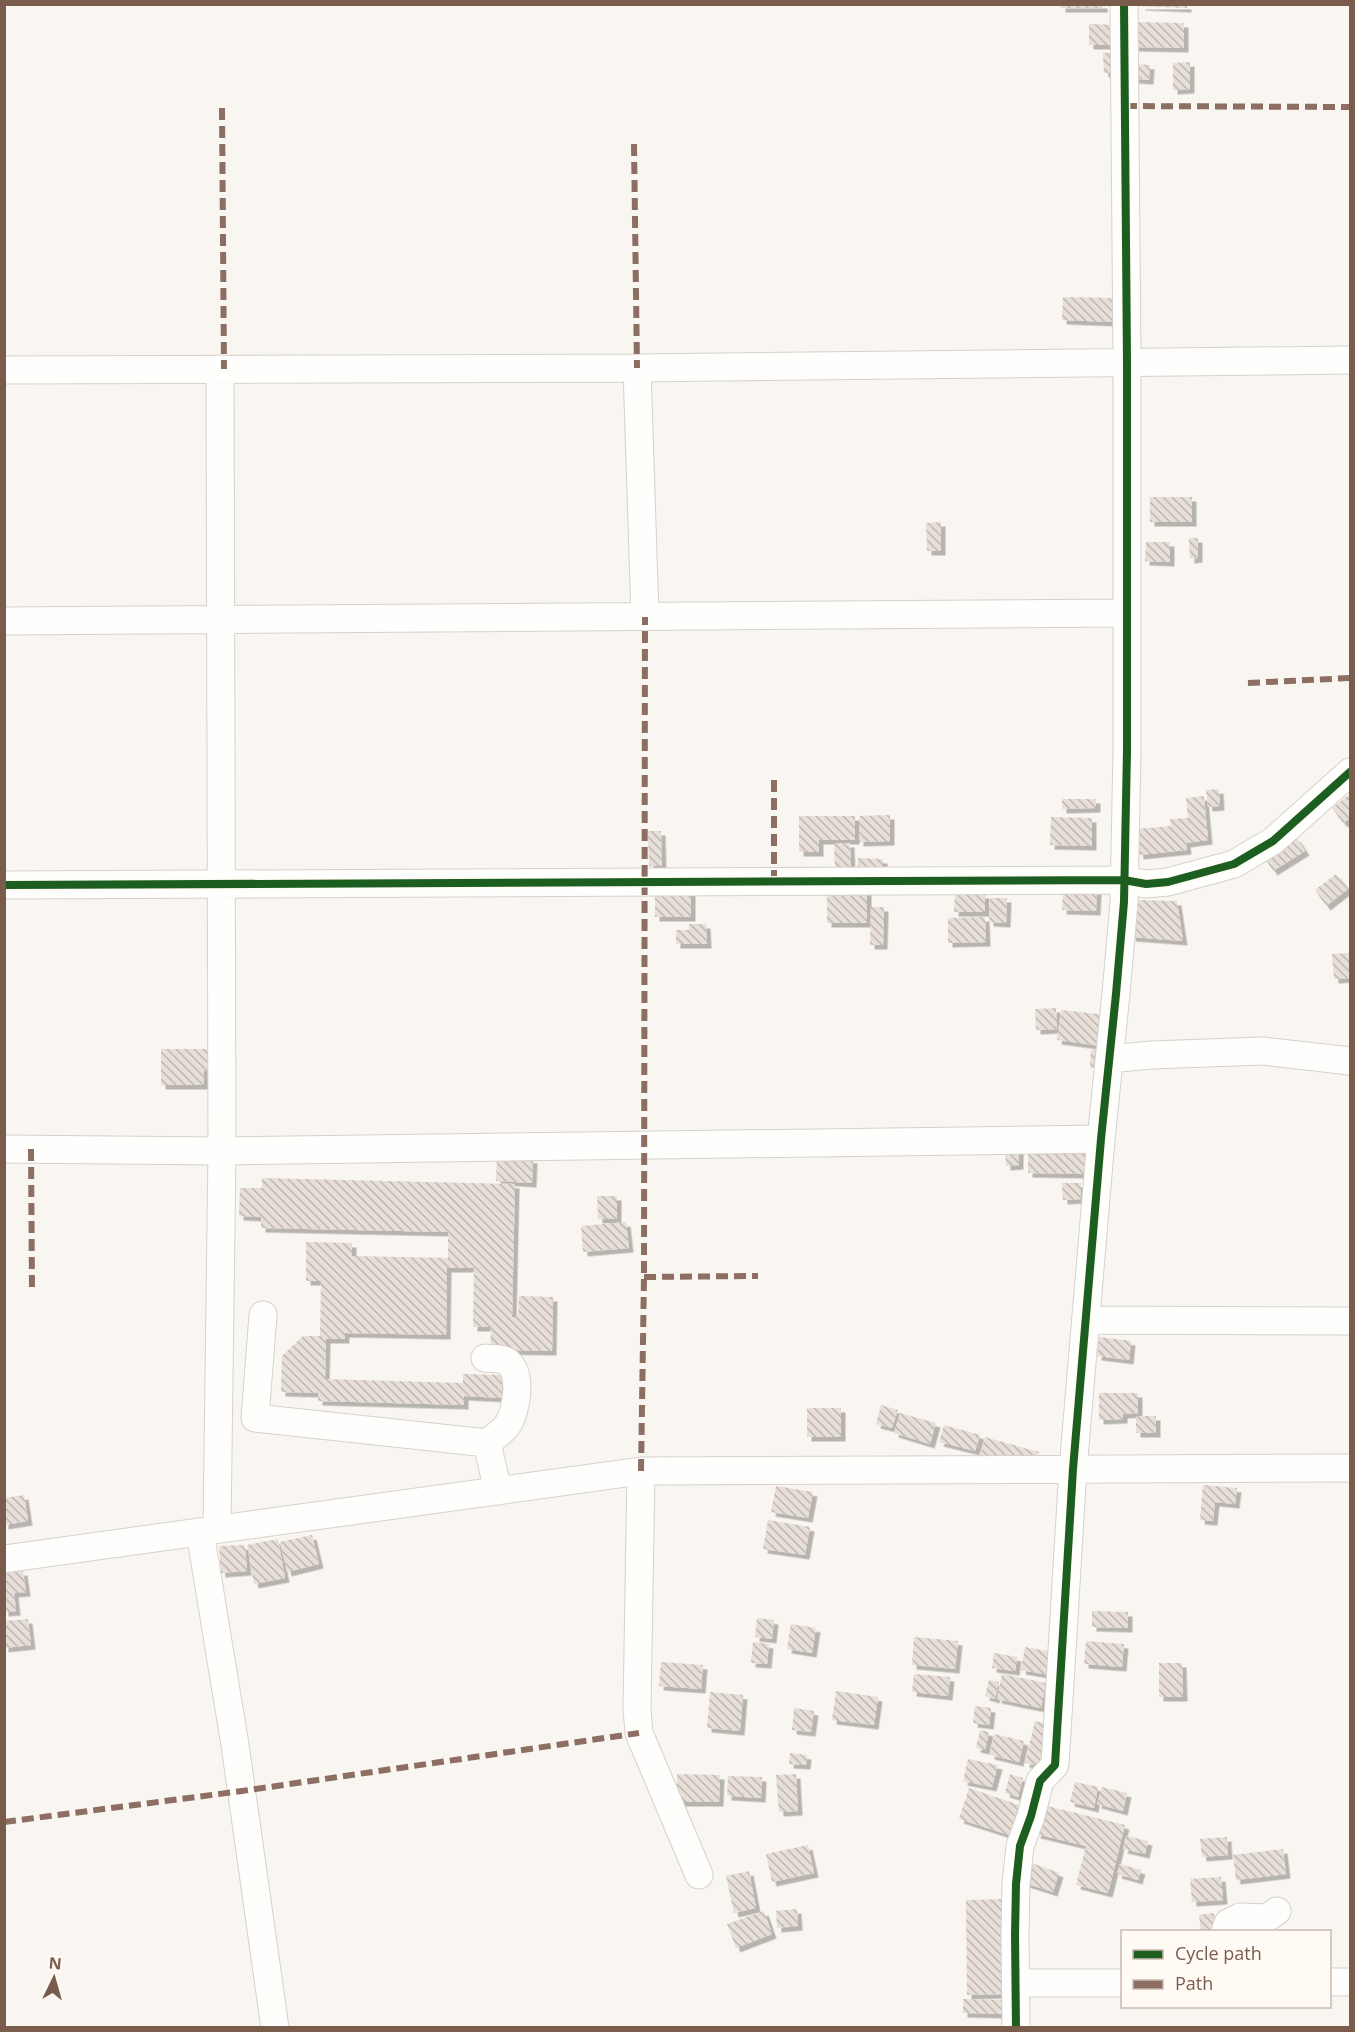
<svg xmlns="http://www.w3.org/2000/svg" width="1355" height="2032" font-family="'Open Sans',sans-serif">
	<defs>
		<pattern id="building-back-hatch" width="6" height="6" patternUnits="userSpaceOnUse" patternTransform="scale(1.5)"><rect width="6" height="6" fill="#e6ded7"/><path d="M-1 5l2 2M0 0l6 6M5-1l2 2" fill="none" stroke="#bfb7b1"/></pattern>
		<filter id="shadow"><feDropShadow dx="4.5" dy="4.5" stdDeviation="0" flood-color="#0004"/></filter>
	</defs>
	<rect width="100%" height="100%" fill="#f9f5f0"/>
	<path fill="url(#building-back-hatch)" filter="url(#shadow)" d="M1061,4H1103V8H1061Z
		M1141,5H1187V8L1141,6Z
		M1135,22L1184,23V48L1134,47Z
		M1089,24L1119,25V45H1089Z
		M1117,52L1119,72L1104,73L1103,53Z
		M1190,62V89L1173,90V63Z
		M1134,64L1150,65L1149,80L1133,79Z
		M1063,297L1113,298V322L1062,320Z
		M1150,497H1192V522H1150Z
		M941,522V551H927L926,523Z
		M1189,538H1198V558L1190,559Z
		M1146,542H1170V562L1145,561Z
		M1219,789L1220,806L1208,807L1206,790Z
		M1350,794V818L1343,823L1332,808Z
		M1204,796L1208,840L1186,843L1187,850L1139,855L1137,829L1171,826L1170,819L1188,818L1186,798Z
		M1062,799H1096V808L1062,809Z
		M890,815V841L859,842V816Z
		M799,816H855V840H819V852H799Z
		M1051,817L1092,818V846L1050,845Z
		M648,831H661L662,866H649Z
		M1296,837L1305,851L1273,871L1264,857Z
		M834,843H850L851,871H835Z
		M858,858L883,859V874H857Z
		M1336,874L1348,889L1326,906L1315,890Z
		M827,887L867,888V923H827Z
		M655,888H691V917H655Z
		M1063,889L1097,890L1096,911L1062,910Z
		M955,893L985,894V912H954Z
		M990,898H1007L1006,923L989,922Z
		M1134,900L1177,901L1183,941L1131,937Z
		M871,907H884L883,945H870Z
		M985,917L986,942L948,943V918Z
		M689,924H706L707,944H676V930H689Z
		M1350,953V978L1334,979L1332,954Z
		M1056,1008L1057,1029L1036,1030L1035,1009Z
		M1061,1010L1106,1015L1101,1046L1057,1040Z
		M161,1049H213V1071H204V1085H161Z
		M1091,1050L1102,1051L1101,1068H1090Z
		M1005,1145H1019V1165L1006,1166Z
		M1028,1146L1085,1147L1084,1174L1028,1173Z
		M497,1157L533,1159L532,1183L496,1181Z
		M262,1178L515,1184L512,1317H518L519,1296L553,1297L552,1351L490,1350L491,1327H473L474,1268H447L446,1335L345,1333V1339H326L325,1379L463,1383V1374L502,1375V1398L464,1396V1405L318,1401V1393L281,1392L282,1356L303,1336H320L321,1281H306V1242L352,1243V1256L448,1258V1232L261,1228V1217L239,1216L240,1188H262Z
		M1062,1183H1081V1199L1063,1200Z
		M597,1196H617V1219H598Z
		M626,1222L629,1248L583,1252L581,1226Z
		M1099,1337L1131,1341L1129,1360L1097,1356Z
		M1099,1393H1138V1413L1123,1414V1419L1099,1420Z
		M881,1405L898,1410L892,1428L876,1424Z
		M807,1408H841V1437H807Z
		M900,1413L936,1423L930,1444L894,1433Z
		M1136,1416H1156V1433H1136Z
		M944,1425L980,1435L975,1451L939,1442Z
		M985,1437L1039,1452L1037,1457L991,1459L980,1456Z
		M1203,1485L1237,1488L1235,1504L1215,1502L1213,1521L1200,1520Z
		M776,1486L813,1492L808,1518L771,1512Z
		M24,1495L28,1521L4,1525V1498Z
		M768,1520L810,1527L805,1555L763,1549Z
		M312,1535L319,1564L287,1572L280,1542Z
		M278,1539L285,1578L254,1584L247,1545Z
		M245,1545L247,1571L221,1573L219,1546Z
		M23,1571L26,1592L14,1593L16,1611L4,1612V1574Z
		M1092,1611L1128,1612V1628L1092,1627Z
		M757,1618L774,1620L772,1639L755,1637Z
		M28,1619L31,1645L4,1648V1621Z
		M791,1624L816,1628L812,1653L787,1649Z
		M914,1637L958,1641L955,1669L912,1665Z
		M1086,1641L1124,1644L1122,1667L1084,1664Z
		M753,1642L769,1644L767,1664L751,1663Z
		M1025,1647L1053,1652L1049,1675L1021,1670Z
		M994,1653L1017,1657L1015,1671L992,1668Z
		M661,1662L703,1665L701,1689L659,1686Z
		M1159,1663H1182L1183,1697H1159Z
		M914,1674L950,1677L948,1696L912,1692Z
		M1002,1674L1046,1683L1041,1708L997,1699Z
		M989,1680L999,1682L995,1699L985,1696Z
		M836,1691L878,1697L874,1725L832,1720Z
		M710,1692L743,1695L740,1731L707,1728Z
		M975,1706L991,1708L989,1725L973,1723Z
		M794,1708L814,1711L811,1732L792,1730Z
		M1035,1721L1050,1725L1040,1766L1025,1763Z
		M980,1730L989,1732L985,1750L976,1748Z
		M994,1734L1024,1741L1019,1762L990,1755Z
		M790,1753L807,1755L806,1765L789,1764Z
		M968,1759L998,1765L992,1787L963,1781Z
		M677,1774L720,1775L719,1802H677Z
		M796,1774L798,1811L779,1812L776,1775Z
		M1010,1774L1023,1778L1018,1797L1005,1793Z
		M728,1776L762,1777L761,1798L727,1796Z
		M1075,1782L1098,1787L1094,1808L1070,1802Z
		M1102,1787L1127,1793L1123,1811L1097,1804Z
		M969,1788L1019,1805L1009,1835L959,1819Z
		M1043,1805L1125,1825L1108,1893L1076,1885L1086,1846L1036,1834Z
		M1126,1836L1148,1841L1145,1854L1123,1849Z
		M1227,1837L1228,1855L1202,1857L1200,1839Z
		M808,1845L814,1873L772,1882L766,1854Z
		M1283,1849L1286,1874L1236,1880L1233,1855Z
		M1029,1862L1059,1873L1053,1892L1022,1882Z
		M1120,1864L1141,1870L1138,1880L1117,1874Z
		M749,1871L756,1908L734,1913L726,1876Z
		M1221,1877L1223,1900L1192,1902L1190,1879Z
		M1004,1899L1005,1994L967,1995L966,1900Z
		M797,1909L798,1926L777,1928L776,1911Z
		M764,1911L772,1934L736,1948L727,1924Z
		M1214,1913L1216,1932H1201L1199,1915Z
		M963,1999L1004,2000L1003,2014L963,2013Z"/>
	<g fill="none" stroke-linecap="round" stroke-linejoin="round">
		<g stroke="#d7d1cb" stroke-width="29">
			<path id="minor" d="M637,368L645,617
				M4,370L637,368L1350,360
				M4,621L1125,613
				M4,885L1124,880L1146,884L1168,882L1234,864L1273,841L1350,772
				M1109,1059L1151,1055L1263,1051L1350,1061
				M4,1149L222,1151L1101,1139
				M263,1315L255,1418L487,1443L498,1491
				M1087,1320L1350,1321
				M485,1358C491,1359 498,1358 504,1360C524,1368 517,1410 508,1424C504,1431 494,1437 487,1443
				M641,1471L637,1709L639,1733L699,1875
				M217,1529L222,1151L220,369
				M200,1532L235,1745L275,2028
				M4,1559L641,1471L1350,1468
				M1225,1932L1228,1923L1240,1917L1267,1918L1277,1911
				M1330,1982H1350
				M1016,1983H1122
				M1016,2028L1015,1935L1016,1884L1020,1846L1031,1816L1040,1781L1055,1765L1073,1469L1101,1139L1116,994L1124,902L1127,751V362L1124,4"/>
		</g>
		<use href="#minor" stroke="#fefefd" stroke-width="27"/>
		<path stroke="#8d6e63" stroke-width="6" stroke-dasharray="12 6" stroke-linecap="butt" d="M1125,106L1350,107
			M222,108L224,369
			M634,144L637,368
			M1248,683L1350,678
			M774,882V778
			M31,1149L32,1290
			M644,1277L758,1276
			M641,1471L644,1277L645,617
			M4,1822L242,1791L639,1733"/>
		<g stroke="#fffaf3" stroke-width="11">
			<path id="cycleway" d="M4,885L1124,880L1146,884L1168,882L1234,864L1273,841L1350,772
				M1016,2028L1015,1935L1016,1884L1020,1846L1031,1816L1040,1781L1055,1765L1073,1469L1101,1139L1116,994L1124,902L1127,751V362L1124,4"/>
		</g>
		<use href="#cycleway" stroke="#1b5e20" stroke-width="8"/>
	</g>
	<rect width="1355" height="2032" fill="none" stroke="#7a5c4d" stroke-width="12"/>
	<rect x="1121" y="1930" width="210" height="78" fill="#fffaf3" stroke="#cabbb1" stroke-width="1.5"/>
	<rect x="1133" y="1950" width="30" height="9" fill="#1b5e20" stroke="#cabbb1" stroke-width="1.5"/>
	<text x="1175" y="1960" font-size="18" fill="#7a5c4d">Cycle path</text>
	<rect x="1133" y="1980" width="30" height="9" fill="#8d6e63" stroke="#cabbb1" stroke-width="1.5"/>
	<text x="1175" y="1990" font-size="18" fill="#7a5c4d">Path</text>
	<g transform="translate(54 1978) rotate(5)" stroke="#fffaf3" stroke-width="4.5" paint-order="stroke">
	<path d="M0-4.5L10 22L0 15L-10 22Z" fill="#7a5c4d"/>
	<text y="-9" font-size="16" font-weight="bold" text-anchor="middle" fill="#7a5c4d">N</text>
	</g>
</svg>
